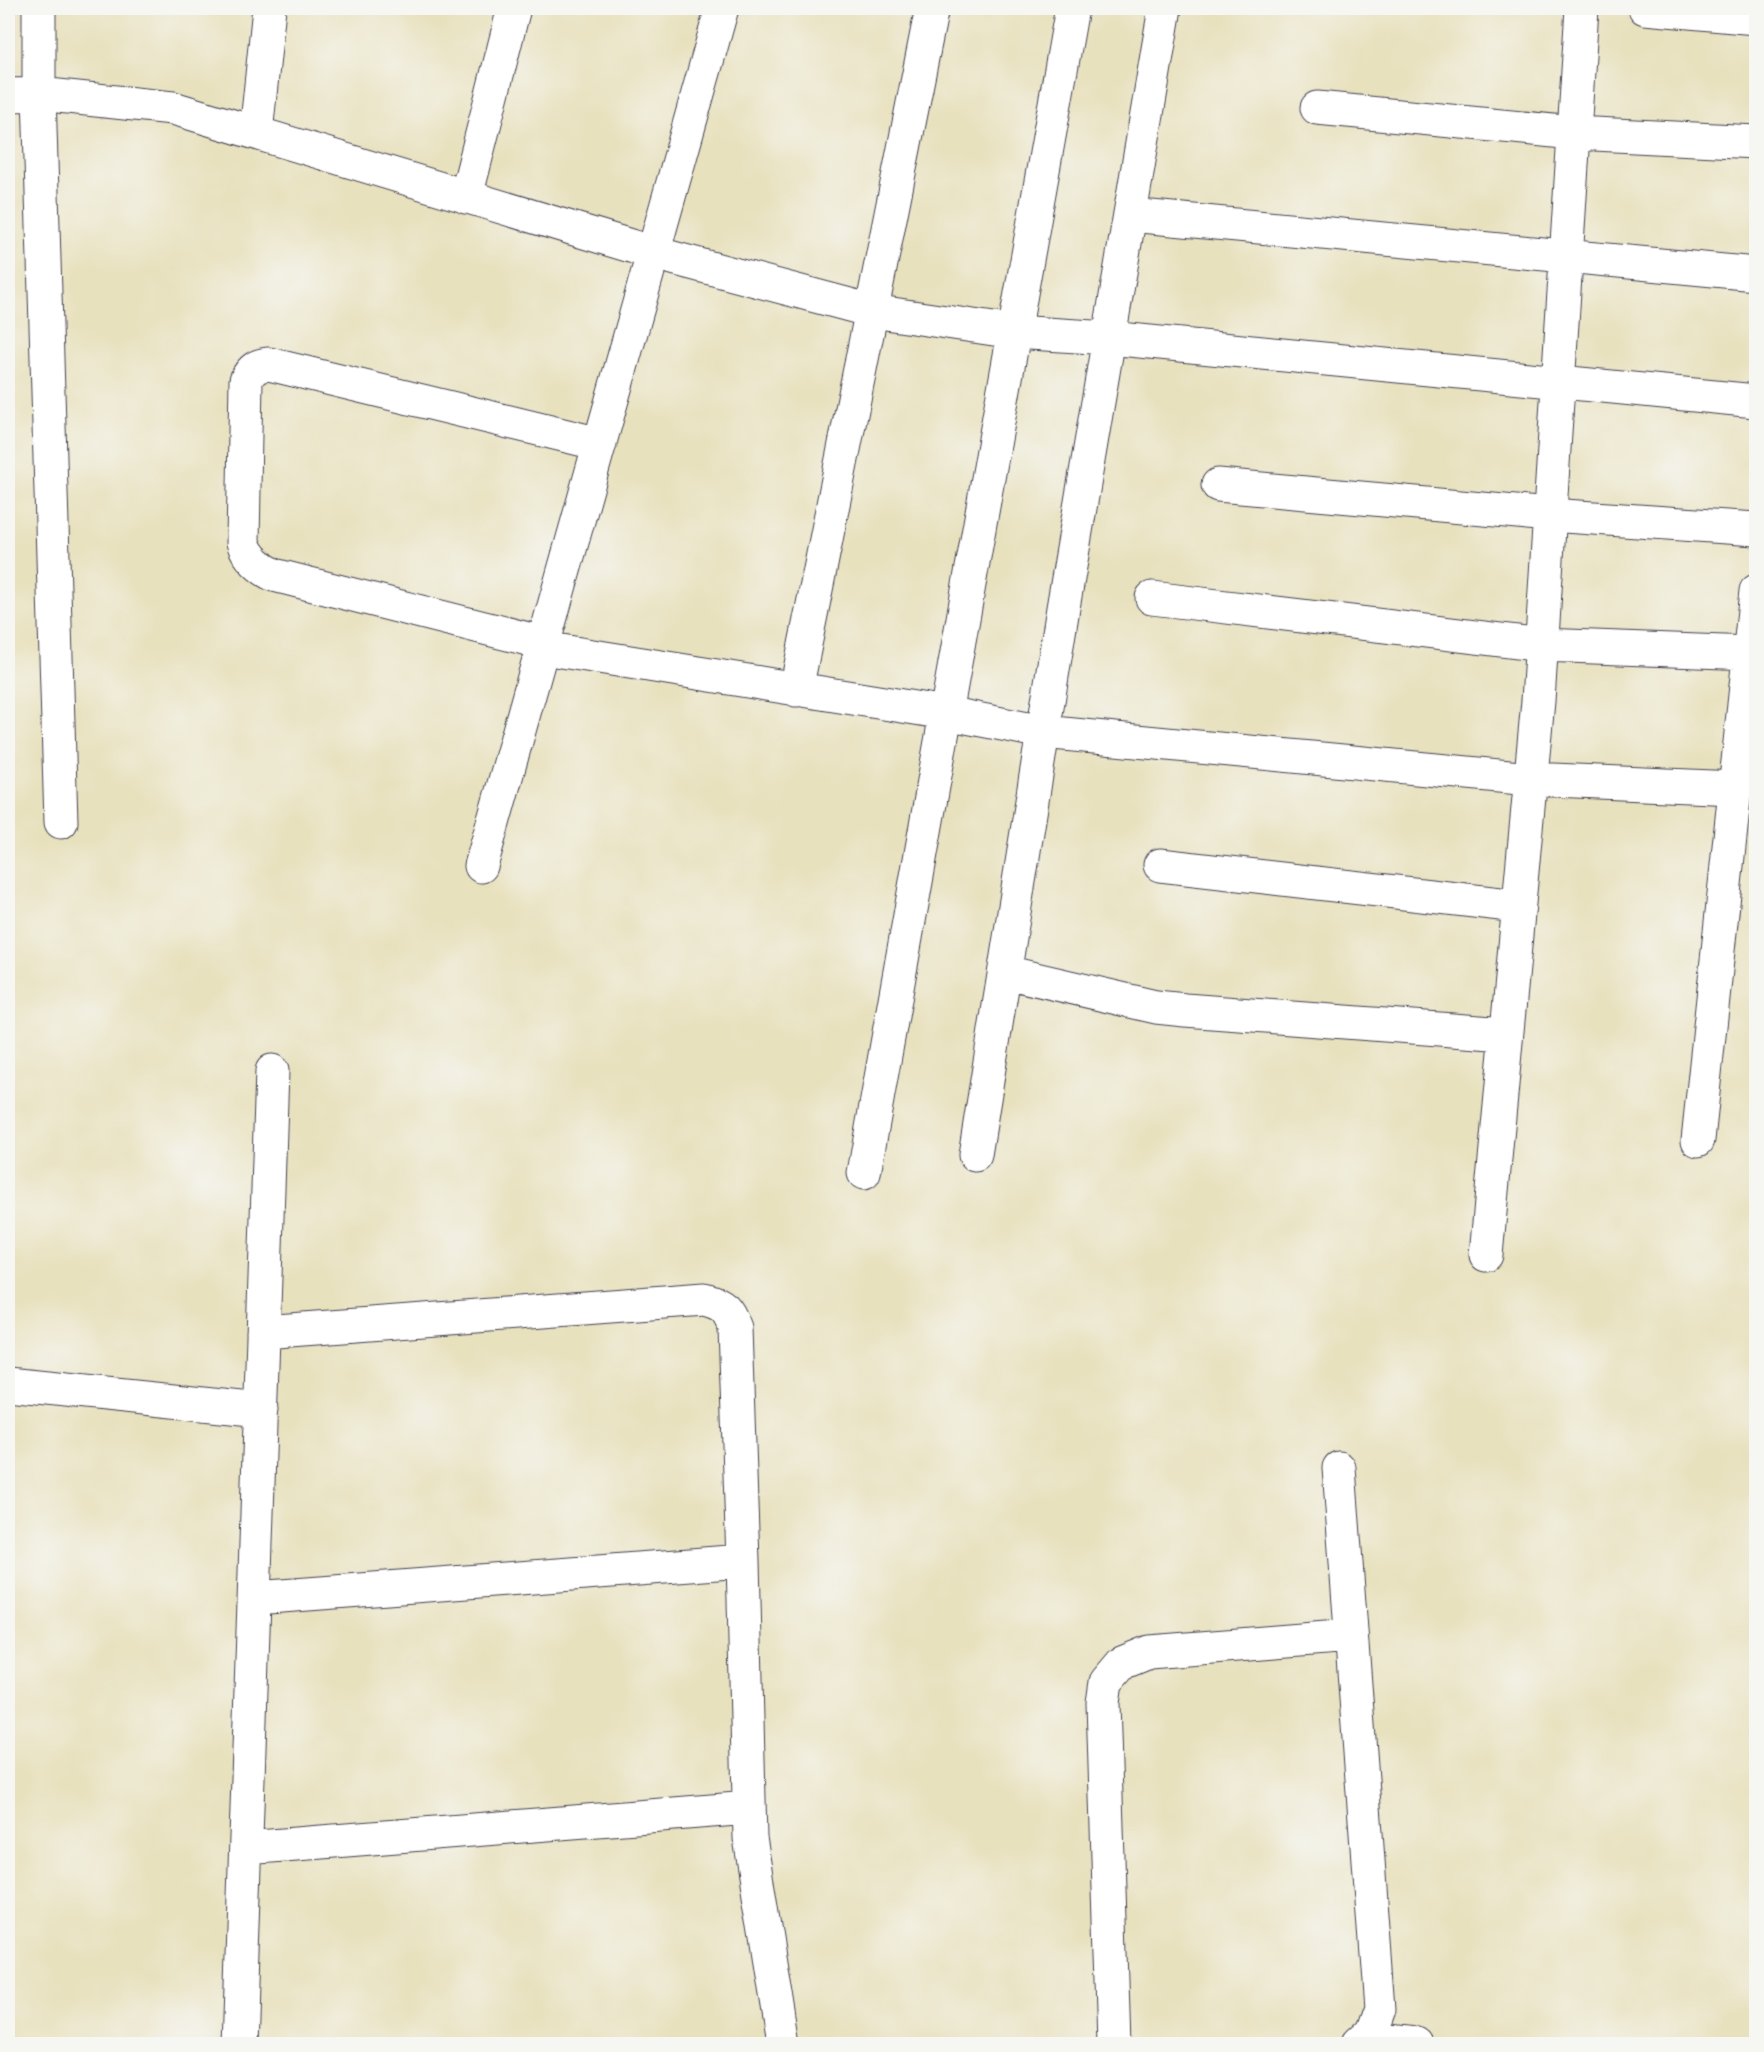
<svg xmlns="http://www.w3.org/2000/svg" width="1764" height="2052" font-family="'Libre Caslon Text',serif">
	<rect width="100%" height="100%" fill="#f6f6f2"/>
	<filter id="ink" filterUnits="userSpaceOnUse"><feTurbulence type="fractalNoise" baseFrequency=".0167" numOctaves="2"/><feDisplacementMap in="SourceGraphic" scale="12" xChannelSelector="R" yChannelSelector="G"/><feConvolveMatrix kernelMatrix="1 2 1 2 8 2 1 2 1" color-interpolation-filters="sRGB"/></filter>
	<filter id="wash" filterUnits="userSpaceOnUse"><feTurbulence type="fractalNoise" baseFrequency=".008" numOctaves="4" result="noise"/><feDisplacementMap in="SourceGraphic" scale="24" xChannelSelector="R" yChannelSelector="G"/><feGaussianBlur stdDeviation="1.35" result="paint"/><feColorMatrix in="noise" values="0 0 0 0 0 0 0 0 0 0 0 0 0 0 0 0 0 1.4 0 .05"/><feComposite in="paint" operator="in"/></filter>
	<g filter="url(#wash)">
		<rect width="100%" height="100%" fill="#e8e1be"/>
	</g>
	<g filter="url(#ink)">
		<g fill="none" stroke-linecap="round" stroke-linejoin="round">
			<g stroke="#403f4f" stroke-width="35">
				<path id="minor" d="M39,8V94L61,822
					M1645,8L1756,18
					M8,95L39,94L173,108L654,253L872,311L1014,332L1109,338L1756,401
					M1317,108L1574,133L1756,142
					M256,133L269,8
					M466,197L514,8
					M1130,215L1756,274
					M1218,485L1549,515L1756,529
					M1152,598L1542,645L1750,653
					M544,643L274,575C261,569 247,556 243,542L246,380C251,369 257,365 269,364L600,444
					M543,648L946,713L1043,732L1530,779L1735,788
					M796,690L932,8
					M1160,865L1518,906
					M481,866L722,8
					M1005,972L1156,1007L1185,1010L1506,1034
					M1698,1140L1756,591
					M975,1155L1063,608L1165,8
					M864,1173L1072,8
					M1486,1255L1538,701L1582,8
					M263,1332L704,1299C724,1304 728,1309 735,1328L743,1561L750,1838L783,2044
					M8,1384L261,1410
					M1339,1468L1379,2009L1370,2034L1359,2044
					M255,1598L743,1561
					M246,1848L749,1808
					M1365,2039L1417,2044
					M239,2044L272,1071
					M1114,2044L1103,1703L1106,1682L1122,1663L1149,1652L1351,1636"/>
			</g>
			<use href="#minor" stroke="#fff" stroke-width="33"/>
		</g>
	</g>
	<rect width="1764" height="2052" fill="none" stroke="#f6f6f2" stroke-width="30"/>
</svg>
